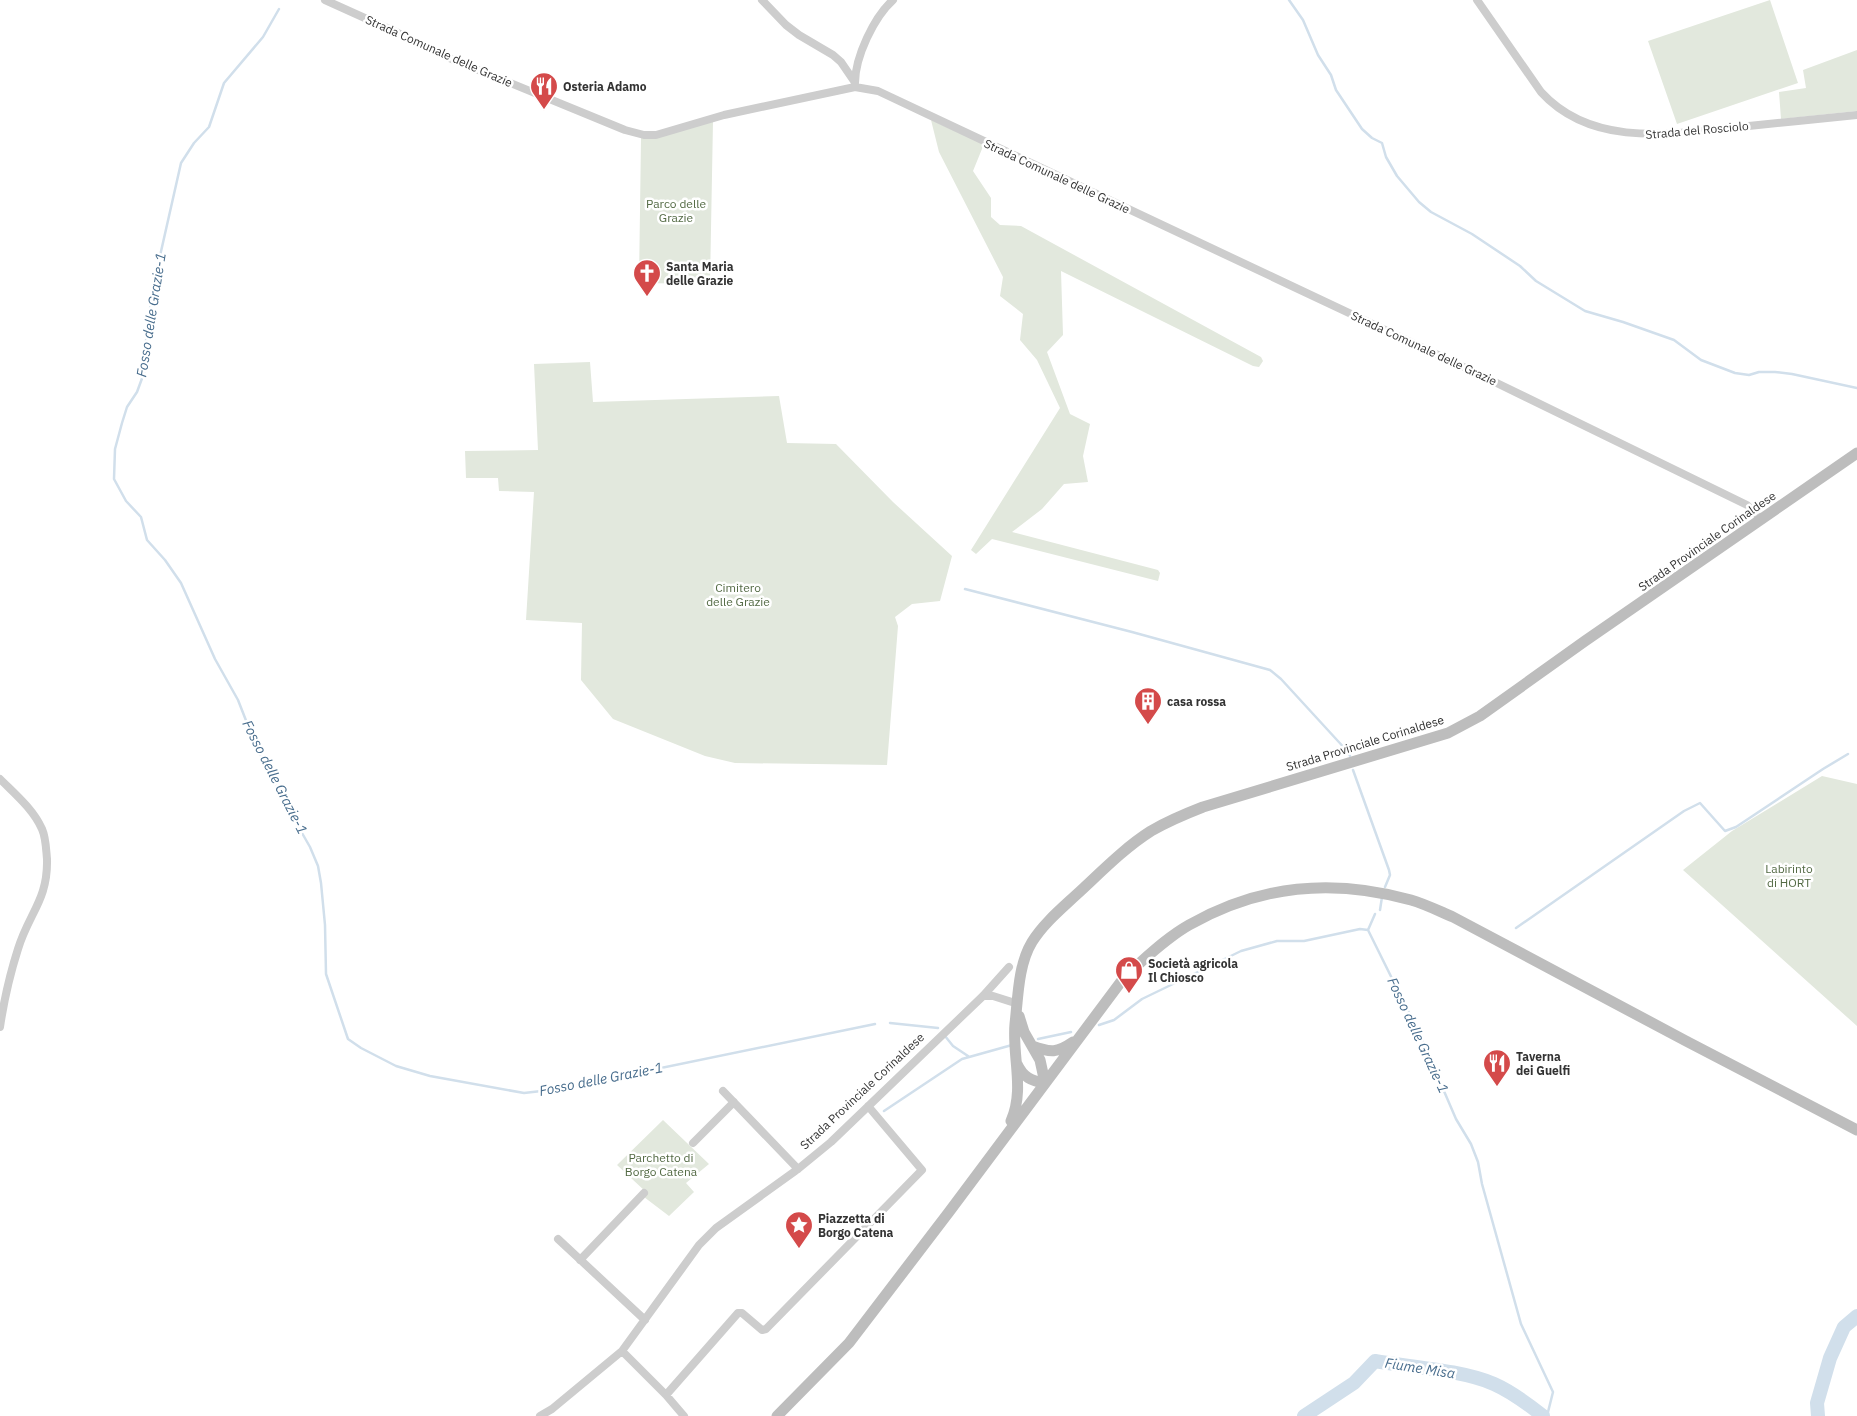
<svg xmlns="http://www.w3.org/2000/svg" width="1857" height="1416" font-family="'IBM Plex Sans',sans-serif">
	<rect width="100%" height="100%" fill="#fff"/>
	<path fill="#e2e8dd" d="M1770,0L1798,83L1677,124L1648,41Z
		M1857,50V111L1781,119L1779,92L1806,88L1803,70Z
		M931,120L984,144L973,171L991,198V217L1000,225L1021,226L1261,357L1263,361L1259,367L1253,366L1061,271L1063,335L1047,352L1070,414L1090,424L1083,456L1088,482L1064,484L1042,509L1012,532L1158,570L1160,573L1158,581L992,539L976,554L971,550L1060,408L1037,360L1020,340L1023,314L1000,296L1003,277L939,152Z
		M713,121L710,284L639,283L641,138Z
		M590,362L593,402L779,396L787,443L836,444L893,502L952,556L940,601L912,604L895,617L898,626L887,765L735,763L705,756L613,719L581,680L582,623L526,620L534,492L499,491L498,478H466L465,451L538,450L534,364Z
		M1822,776L1857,784V1026L1683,870L1732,831Z
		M663,1120L709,1164L686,1183L694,1192L669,1216L644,1197L646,1192L617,1165Z"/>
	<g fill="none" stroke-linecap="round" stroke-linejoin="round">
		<path stroke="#d1dfeb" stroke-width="2.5" d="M1289,0L1303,20L1318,55L1331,75L1336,90L1362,129L1372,138L1382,143L1386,157L1397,176L1419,202L1431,212L1472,234L1520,266L1536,281L1585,311L1623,322L1674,340L1701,360L1735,373L1749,375L1759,372H1775L1792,374L1857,388
			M279,9L263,37L224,83L209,127L194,143L181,163L155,278L147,327L144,373L137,392L127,407L122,423L115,449L114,479L126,501L141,517L147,540L165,560L181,583L215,659L238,700L256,746L282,798L310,847L318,866L321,883L325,925L326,974L348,1039L361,1048L396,1066L430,1076L524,1093L559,1089L875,1024
			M965,589L1132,632L1270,670L1281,679L1348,752L1350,756
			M1353,770L1389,870L1390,875L1385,887
			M1380,910L1382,897
			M1516,928L1684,811L1700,803L1725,831L1736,827L1823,769L1848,754
			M1368,930L1419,1033L1456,1119L1471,1144L1478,1162L1482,1184L1521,1324L1553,1392L1547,1416
			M1368,930L1375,914
			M890,1023L938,1028
			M1099,1025L1114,1020L1142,999L1241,951L1277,941H1304L1360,929L1368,930
			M945,1036L953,1046L968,1056
			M1038,1039L1071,1032
			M884,1111L962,1059L1012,1045"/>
		<path stroke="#d1dfeb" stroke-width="14" d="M1304,1416L1354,1383L1375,1361C1410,1367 1462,1370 1494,1384C1512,1392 1528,1404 1543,1416
			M1818,1416L1817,1403L1830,1358L1844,1327L1857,1316"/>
		<path stroke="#cdcdcd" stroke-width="8" d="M325,0L398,33L442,55L625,130L644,135H656L724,115L855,87L878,91L1470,370L1747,505L1762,520
			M762,0L786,25L799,35L833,55L841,62L854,81
			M1477,0L1541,92C1592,148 1672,134 1739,127C1778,123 1818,119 1857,115
			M855,83C855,57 874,17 893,0
			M0,779C15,794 33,809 42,829C46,838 46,849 47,859C48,900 29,913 18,949C10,974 4,1000 0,1027
			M983,996H993L1018,1004
			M723,1091L798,1169
			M693,1143L734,1102
			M558,1239L645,1320
			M580,1260L644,1193
			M622,1351L666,1395
			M540,1416L552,1409L622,1351L699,1245L716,1228L798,1169L831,1142L983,996L1009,967
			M684,1416L666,1395L738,1313H742L762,1330L766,1329L922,1170L868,1106"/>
		<path stroke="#bdbdbd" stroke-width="11" d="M1019,1016L1024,1032L1040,1060L1045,1083
			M1032,1046C1051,1053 1057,1053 1073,1042
			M1017,1064C1023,1077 1031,1081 1045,1083
			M1011,1121C1025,1090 1012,1056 1015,1024C1018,998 1018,965 1032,942C1043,924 1061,909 1076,895C1099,874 1124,848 1151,831C1168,821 1185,814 1203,807L1448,733L1480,716L1585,641L1857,453
			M777,1416L849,1343L949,1212L1126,975C1146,958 1166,938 1189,925C1260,885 1332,878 1411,900C1425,904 1439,911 1453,917L1686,1041L1857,1130"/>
	</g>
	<defs>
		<g id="restaurant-pin" transform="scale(1.4375)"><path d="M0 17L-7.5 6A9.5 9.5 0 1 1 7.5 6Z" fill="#d44a4a" stroke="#fff"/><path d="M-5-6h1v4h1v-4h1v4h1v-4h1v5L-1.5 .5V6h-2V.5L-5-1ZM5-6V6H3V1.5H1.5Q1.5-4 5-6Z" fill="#fff"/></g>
		<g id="church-pin" transform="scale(1.4375)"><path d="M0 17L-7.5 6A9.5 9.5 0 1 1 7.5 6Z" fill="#d44a4a" stroke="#fff"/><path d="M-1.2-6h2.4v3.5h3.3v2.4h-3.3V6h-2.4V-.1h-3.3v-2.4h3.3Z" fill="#fff"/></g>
		<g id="building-pin" transform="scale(1.4375)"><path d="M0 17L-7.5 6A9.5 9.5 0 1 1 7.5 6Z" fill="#d44a4a" stroke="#fff"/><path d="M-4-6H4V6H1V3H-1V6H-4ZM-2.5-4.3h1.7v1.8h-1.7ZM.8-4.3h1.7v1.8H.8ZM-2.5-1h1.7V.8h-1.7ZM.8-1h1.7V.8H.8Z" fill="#fff"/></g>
		<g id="shop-pin" transform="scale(1.4375)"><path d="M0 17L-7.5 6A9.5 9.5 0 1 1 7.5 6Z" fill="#d44a4a" stroke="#fff"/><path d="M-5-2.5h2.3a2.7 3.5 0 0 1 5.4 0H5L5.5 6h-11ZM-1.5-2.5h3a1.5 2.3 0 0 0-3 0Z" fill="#fff"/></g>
		<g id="sight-pin" transform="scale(1.4375)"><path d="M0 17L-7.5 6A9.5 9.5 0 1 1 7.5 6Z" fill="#d44a4a" stroke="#fff"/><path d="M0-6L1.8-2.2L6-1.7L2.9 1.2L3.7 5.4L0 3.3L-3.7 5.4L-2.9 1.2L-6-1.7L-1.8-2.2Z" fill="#fff"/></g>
	</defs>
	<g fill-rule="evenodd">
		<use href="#restaurant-pin" x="544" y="86"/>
		<use href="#church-pin" x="647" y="273"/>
		<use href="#building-pin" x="1148" y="701"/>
		<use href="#shop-pin" x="1129" y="970"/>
		<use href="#restaurant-pin" x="1497" y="1063"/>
		<use href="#sight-pin" x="799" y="1225"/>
	</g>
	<g text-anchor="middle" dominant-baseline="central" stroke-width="5" stroke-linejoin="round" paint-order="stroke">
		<g font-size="12" fill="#333" stroke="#fff">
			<text transform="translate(439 51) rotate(24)">Strada Comunale delle Grazie</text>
			<text transform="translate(1697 130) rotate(-5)">Strada del Rosciolo</text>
			<text transform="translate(1057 176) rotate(25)">Strada Comunale delle Grazie</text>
			<text transform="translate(1424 348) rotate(25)">Strada Comunale delle Grazie</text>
			<text transform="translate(1707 541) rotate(-35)">Strada Provinciale Corinaldese</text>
			<text transform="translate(1365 743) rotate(-17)">Strada Provinciale Corinaldese</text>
			<text transform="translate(862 1091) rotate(-43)">Strada Provinciale Corinaldese</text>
		</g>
		<g font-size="12" font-weight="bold" fill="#333" stroke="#fff" text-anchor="start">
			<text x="563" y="86">Osteria Adamo</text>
			<text x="666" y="266">Santa Maria<tspan x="666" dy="14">delle Grazie</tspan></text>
			<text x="1167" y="701">casa rossa</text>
			<text x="1148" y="963">Società agricola<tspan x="1148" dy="14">Il Chiosco</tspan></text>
			<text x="1516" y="1056">Taverna<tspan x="1516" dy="14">dei Guelfi</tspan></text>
			<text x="818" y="1218">Piazzetta di<tspan x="818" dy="14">Borgo Catena</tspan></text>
		</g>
		<g font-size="12" fill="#536a44" stroke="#fff">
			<text x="676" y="203">Parco delle<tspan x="676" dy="14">Grazie</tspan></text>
			<text x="738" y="587">Cimitero<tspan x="738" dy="14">delle Grazie</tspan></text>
			<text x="1789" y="868">Labirinto<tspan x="1789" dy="14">di HORT</tspan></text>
			<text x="661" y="1157">Parchetto di<tspan x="661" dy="14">Borgo Catena</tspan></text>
		</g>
		<g font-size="14" font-style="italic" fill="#486d8d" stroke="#fff">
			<text transform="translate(151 315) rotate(-81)">Fosso delle Grazie-1</text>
			<text transform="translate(275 777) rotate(63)">Fosso delle Grazie-1</text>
			<text transform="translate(1418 1035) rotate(65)">Fosso delle Grazie-1</text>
			<text transform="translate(601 1079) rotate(-11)">Fosso delle Grazie-1</text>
			<text transform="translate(1420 1368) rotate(9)">Fiume Misa</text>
		</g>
	</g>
</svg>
